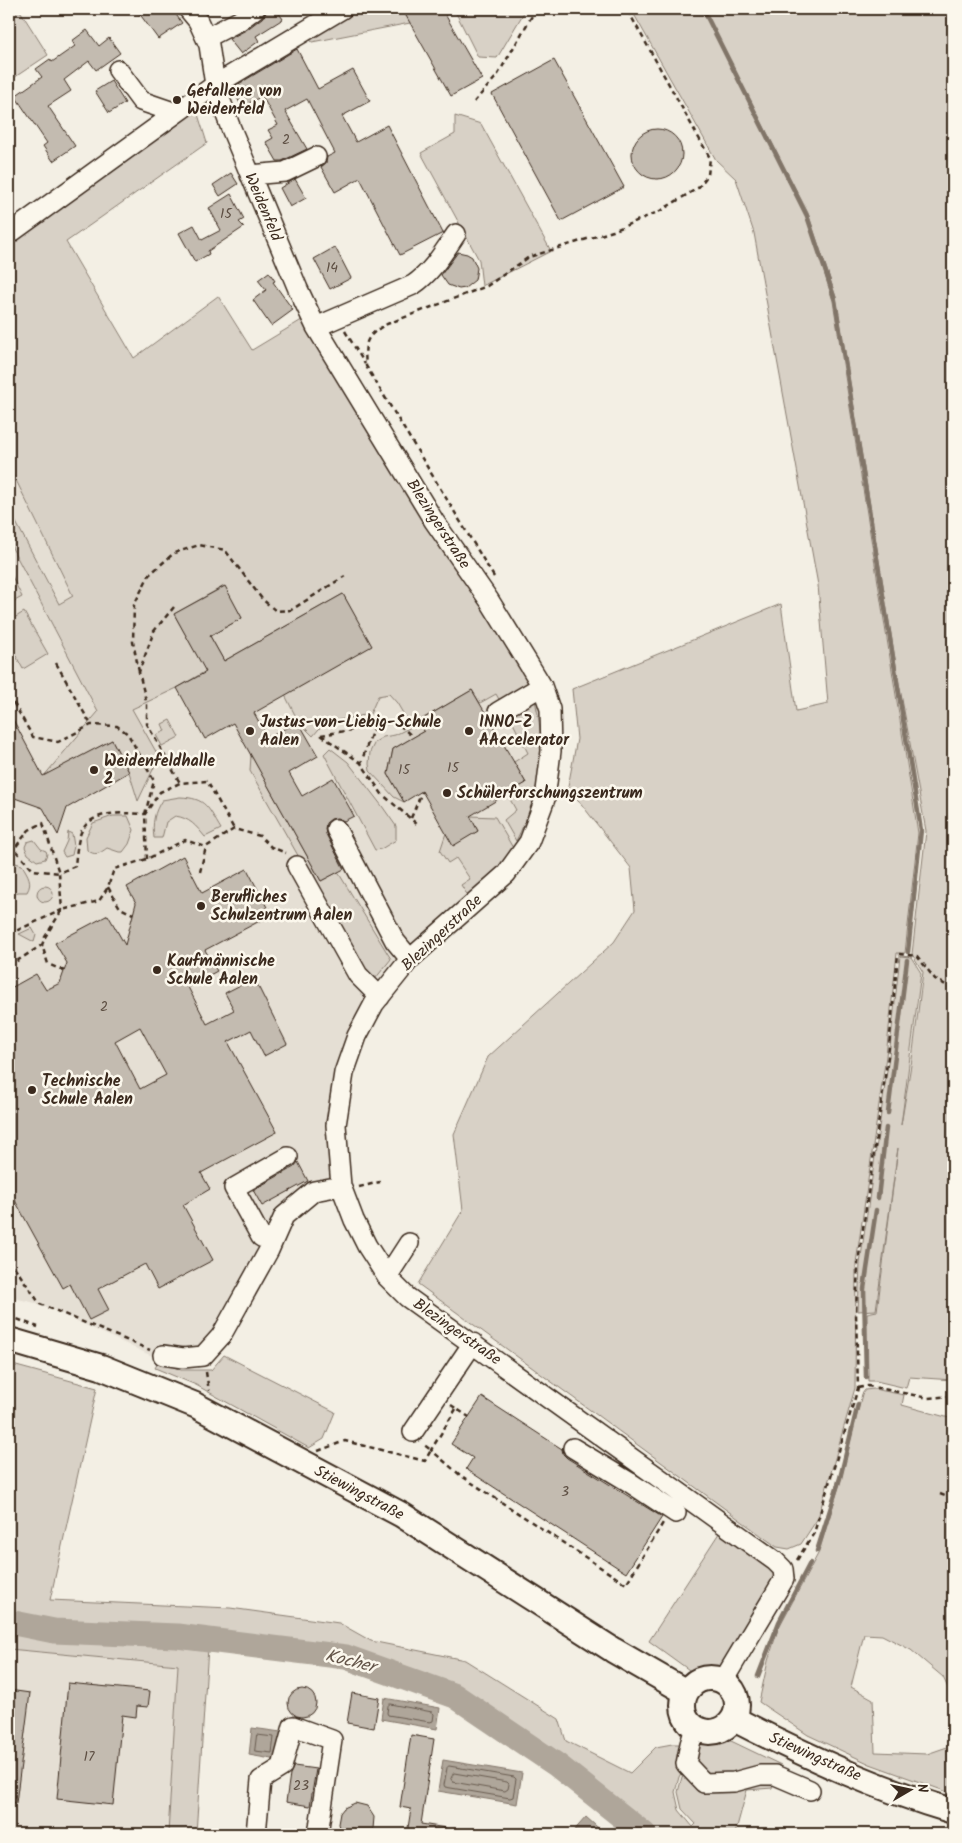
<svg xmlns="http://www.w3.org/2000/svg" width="962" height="1843" font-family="Kalam,sans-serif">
	<rect width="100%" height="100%" fill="#f3efe4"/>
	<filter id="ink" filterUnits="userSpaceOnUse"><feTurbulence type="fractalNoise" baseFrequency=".02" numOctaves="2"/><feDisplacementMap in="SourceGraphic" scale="10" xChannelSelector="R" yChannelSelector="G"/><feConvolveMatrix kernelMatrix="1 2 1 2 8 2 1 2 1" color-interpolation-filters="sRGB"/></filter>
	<g filter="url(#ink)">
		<path fill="#e5dfd4" d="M9,470H11L73,596L228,501L534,689L550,709L529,842L410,959L344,1073L342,1185L284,1216L231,1332L207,1367L182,1366L152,1356L40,1304L9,1297Z
			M9,1649L178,1665L168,1834H9Z"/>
		<path fill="#d8d1c6" stroke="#8a7e72" d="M9,9H19L48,55L9,81Z
			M332,9H421L410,23L312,42L304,31Z
			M454,9H526L497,58L478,57Z
			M631,9H703L807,216L833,301L918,833L905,953H897L886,1056L856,1263L855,1388L818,1518L801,1544L789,1549L777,1547L418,1284L463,1210L454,1134L488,1057L614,942L635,910L631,868L568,787L577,739L572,689L781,604L796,711L828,704L818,585L754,233L736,179L716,160Z
			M704,9H953V1380L909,1377L906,1388L876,1381H868L867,1313L877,1311L898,1148L876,1310L858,1311L860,1264L889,1056L900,956L911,957L921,973L901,1125L912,1059L923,972L912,954L926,831L899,683L836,297L808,213Z
			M196,108L207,143L66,242L134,358L218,296L252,350L305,318L534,689L501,703L496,694L480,703L472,690L419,721L424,731L393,749L388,774L404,802L394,797L370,771L369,764L370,752L375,742L383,737L395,735L411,727L397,703L389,694L378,696L370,714L324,723L313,736L298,721L285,695L371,646L343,594L224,661L210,636L242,618L224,586L174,614L206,671L177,688L132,709L159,757L138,801L129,772L112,740L43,777L98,712L9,542V509L59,604L73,596L11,470H9V241Z
			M455,116L481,124L551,251L482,286L479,260L421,153L455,134Z
			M9,570L22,597L9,604Z
			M24,612L48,654L23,669L9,643V621Z
			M533,693C548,747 541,791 516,841L504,820L516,810L507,794L526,783L514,762L528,753L509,715Z
			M170,720L179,737L162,746L156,735L165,731L162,724Z
			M330,748L348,762L382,806L396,826V840L381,849L375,850L324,754Z
			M251,755L321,881L338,872L391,959L371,984L250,771Z
			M180,797C207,798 208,808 221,829L205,837C196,826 190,818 175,816L166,822L162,838H154C152,823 154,812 162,800Z
			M9,802C14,817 18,828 9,842Z
			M113,816H128L134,830L129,844L123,852H119L107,848C99,854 95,856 87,850L86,837L93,823Z
			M470,816L495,817L513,848L496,871L468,896L461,885L470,879L456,858L448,863L440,851L446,833L453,845L478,831Z
			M68,832L72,834L74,846L72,855L65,857L62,852L67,841Z
			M34,840L41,849L46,851L47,854L45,859L37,861L28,854L25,847L27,842Z
			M9,861L22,865C28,875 33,882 27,892H18L9,898Z
			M37 894a8 8 0 1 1 16 0a8 8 0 1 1-16 0Z
			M32,928L36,935L34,942L19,934Z
			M224,1355L335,1412L324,1439L309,1448L196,1385L155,1368L159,1361L181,1370H211Z
			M9,1364L97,1388L50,1600L230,1608L339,1623L371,1641L465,1660L559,1719L566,1741L630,1773L656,1747L672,1744H690L686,1764L679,1777L675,1792L679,1810L693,1827L696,1824L682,1809L678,1792L682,1777L690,1763L695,1743L708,1745L731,1741L781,1765L775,1775L772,1788L747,1790L735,1834H629L604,1811L446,1701L342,1664L208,1647L196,1834H168L178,1665L9,1649Z
			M874,1389L904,1395L902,1405L953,1419V1699L943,1677L911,1650L882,1635L864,1634L851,1687L873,1699L875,1752L927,1754L953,1745V1794L870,1764L808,1735L759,1702L768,1661L778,1629L819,1552L840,1483L862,1394L865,1390Z
			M721,1530L779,1574L721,1671L696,1675L649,1641Z"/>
		<path fill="#afa69a" stroke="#817468" d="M384,1698L440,1708L437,1729L381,1719Z
			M252,1728L281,1732L277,1760L249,1755Z
			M443,1760L522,1773L517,1804L438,1791Z
			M586,1817L605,1834H571Z"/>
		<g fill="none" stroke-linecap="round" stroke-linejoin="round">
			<path stroke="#695c50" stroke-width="1" d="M390,1704L432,1712L434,1714L433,1721L430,1722L388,1715L387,1713L388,1706Z
				M257,1735L274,1737L272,1753L255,1751Z
				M449,1766L514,1777L516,1779L513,1797L510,1798L445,1787L444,1785L447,1768Z
				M454,1773L507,1782L509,1784L508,1789L505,1791L453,1782L451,1779Z"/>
			<path stroke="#817468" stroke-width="4.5" d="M703,9L807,216L835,300L921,830L908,952
				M888,1113L907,960
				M878,1198L886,1128
				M866,1377L864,1289L876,1210
				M817,1551L840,1478L858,1404
				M758,1676L779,1622L810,1563"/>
			<path stroke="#afa69a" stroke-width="25" d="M9,1622L54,1631L177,1636L346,1657L455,1696L557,1765L644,1834"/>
		</g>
		<path fill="#c3bbb0" stroke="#3b2a1e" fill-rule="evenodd" d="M136,9H172L182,23L158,39Z
			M269,9H276L283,19L256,36L259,41L241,54L229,39L246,30L262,18Z
			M413,9H442L482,79L451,96L405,14Z
			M87,30L99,46L109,38L120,53L96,70L89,61L64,80L71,91L48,106L75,146L53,161L43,146L47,143L15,96L42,77L36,69L50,59L52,62L75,46L72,41Z
			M297,49L318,89L353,70L370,101L342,116L356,142L387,125L443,233L400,255L360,178L335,192L321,167L326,163L327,157L335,153L307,99L285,111L307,149L282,161H277L266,142L273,138L268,130L278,125L262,96L242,107L232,88Z
			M554,60L624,187L561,221L492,94Z
			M111,81L125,103L109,113L95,91Z
			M632 154a25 25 0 1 1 50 0a25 25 0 1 1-50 0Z
			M231,173L238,184L220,196L213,185Z
			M295,179L306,198L290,207L280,188Z
			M231,194L244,219L239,222L244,227L208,251L209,254L195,262L179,233L194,225L202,240L221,230L209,208Z
			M335,247L351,278L330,289L314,259Z
			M458,252L467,254L472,257L477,268L475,280L465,288L459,289L448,285L441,275Z
			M269,272L275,281L273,282L293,310L271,326L253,300L266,290L258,280Z
			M225,586L242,618L210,636L224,661L343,594L372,646L254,713L268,738L298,721L318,756L289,773L302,796L333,778L354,816L344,821L337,818L331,819L326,823L325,829L326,834L344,869L321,881L233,723L205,739L177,688L206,672L174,614Z
			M472,690L526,783L470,816L478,831L453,846L422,791L404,802L388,774L393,749L424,731L419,721Z
			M9,712L43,776L112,740L129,772L67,808L58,835L43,808L9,796Z
			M183,856L202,893L247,869L271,915L205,950L217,971L188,987L207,1024L234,1010L225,993L254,978L287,1044L264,1056L251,1030L228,1042L277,1132L201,1173L210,1189L183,1205L213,1260L158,1289L145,1264L98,1289L109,1310L89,1320L70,1284L63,1288L12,1195L9,1197V989L36,974L46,990L60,983L67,963L55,943L108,915L125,945L136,903L127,887ZM140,1027L166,1075L140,1089L115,1041Z
			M298,1162L308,1181L262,1206L253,1190L294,1167Z
			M482,1397L562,1449L563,1454L567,1458L662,1517L626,1573L466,1469L473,1458L451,1444Z
			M68,1683L150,1691L148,1707L137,1706L136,1717L122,1715L113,1805L57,1799Z
			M288 1703a14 14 0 1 1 28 0a14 14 0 1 1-28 0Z
			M9,1690L30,1693L16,1803L9,1802Z
			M352,1693L379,1698L374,1728L347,1723Z
			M411,1735L434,1739L421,1824L446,1828L445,1834H407L411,1809L400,1807Z
			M294,1766L316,1769L310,1806L286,1802L290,1774Z
			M355,1803L367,1806L374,1817L373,1829L369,1834H344L340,1830L338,1824L340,1813L344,1808Z"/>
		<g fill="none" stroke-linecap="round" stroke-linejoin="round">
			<g stroke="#3b2a1e" stroke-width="22">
				<path id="minor" d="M188,9L198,21L209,45L215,85L230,126L298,289L316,327L434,521L489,600L528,663L542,686L550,709L551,751L545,799L529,842L506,874L410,959L374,1004L357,1036L344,1073L336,1125L341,1186L354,1220L367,1246L387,1277L407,1297L775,1561L783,1569L784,1579L723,1681
					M206,38L239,21L255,9
					M118,70L141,101L176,113
					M250,175L285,172L316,157
					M9,234L215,85L342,9
					M316,327L413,285C432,272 443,253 456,234
					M498,712L542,686
					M336,829L395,941L410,959
					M297,866L358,975L380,997
					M272,1241L261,1237L234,1188L288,1157
					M387,1277L409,1243
					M163,1355L183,1358L203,1356L221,1336L269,1250L284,1216L314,1191L341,1186
					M413,1432L473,1343
					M573,1448L629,1482L676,1513
					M695,1728L690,1744L686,1764L704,1783L734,1782L760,1775H775L810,1790
					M256,1834L261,1780L282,1767L293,1726L332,1740L318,1834"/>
			</g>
			<g stroke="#3b2a1e" stroke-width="28">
				<path id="major" d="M9,1340L101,1367L195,1405L402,1515L613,1650L686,1692
					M683 1705a27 27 0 1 1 54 0a27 27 0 1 1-54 0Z
					M734,1719C804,1755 877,1789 953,1811"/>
			</g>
			<path stroke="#3b2a1e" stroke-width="2.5" stroke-dasharray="5 4" stroke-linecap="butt" d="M474,102L497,76L536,9
				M345,331L365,364
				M494,577L366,366C364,343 365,336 387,324L487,286L529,257L613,231L660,211L698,188L708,175L710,158L627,9
				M174,607L154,631L139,672L147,705V724L180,783
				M56,663L91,725
				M139,672L133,642L134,605L149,575L174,553L199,545L225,550L262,599L276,611L291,610L345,576
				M9,695L33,737L58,742L91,725L117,726L128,734L154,781L145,814L147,859
				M374,726L396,722L413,737
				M321,735L374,726L361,763L382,794L419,826
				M321,735L361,763
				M411,818L422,792
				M9,851L14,849L29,830L43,823L59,873L33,870L14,849
				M200,872L206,847L234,829L260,836L271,847L286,853
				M108,887L120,908L133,914
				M9,934L62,910L59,873L75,866C76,856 77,845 80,835C89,809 123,813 145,814L160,792L180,783L207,781L234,829
				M9,966L42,945
				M64,971L48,964L42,945L45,937L62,910L99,901L108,887L114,869L147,859L185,840L206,847
				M359,1187L380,1182
				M9,1259L40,1304L150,1350
				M9,1316L38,1327
				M206,1372L209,1391
				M858,1388L868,1386L928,1398L953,1396
				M451,1405L469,1417
				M456,1409L431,1450L460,1475L626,1584L663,1523
				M318,1451L345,1441L425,1461L431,1450L423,1444
				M940,1494L953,1499
				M797,1560L814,1533L858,1388L856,1313L858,1263L888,1056L898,954L917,956L935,979L953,989
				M675,1709L680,1723
				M709,1741L722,1738L730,1739"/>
			<use href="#minor" stroke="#fbf7ec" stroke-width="19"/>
			<use href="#major" stroke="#fbf7ec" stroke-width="24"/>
		</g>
	</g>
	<g fill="#3b2a1e" stroke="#fbf7ec" stroke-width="2">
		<circle cx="177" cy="100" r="5"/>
		<circle cx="250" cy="731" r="5"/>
		<circle cx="469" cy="731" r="5"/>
		<circle cx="94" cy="770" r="5"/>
		<circle cx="447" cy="793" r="5"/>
		<circle cx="201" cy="906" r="5"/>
		<circle cx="157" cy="970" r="5"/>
		<circle cx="32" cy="1090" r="5"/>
	</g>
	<g text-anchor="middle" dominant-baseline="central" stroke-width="5" stroke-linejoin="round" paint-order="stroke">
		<g font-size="14" fill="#5d4e42">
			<text x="286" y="140">2</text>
			<text x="226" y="214">15</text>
			<text x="332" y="268">14</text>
			<text x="453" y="768">15</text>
			<text x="404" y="770">15</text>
			<text x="104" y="1007">2</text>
			<text x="565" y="1492">3</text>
			<text x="89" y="1757">17</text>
			<text x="301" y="1786">23</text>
		</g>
		<g font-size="16" font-weight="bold" fill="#3b2a1e" stroke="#fbf7ec" text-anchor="start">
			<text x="187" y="91">Gefallene von<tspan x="187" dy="18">Weidenfeld</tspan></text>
			<text x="260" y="722">Justus-von-Liebig-Schule<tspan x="260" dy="18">Aalen</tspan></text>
			<text x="479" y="722">INNO-Z<tspan x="479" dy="18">AAccelerator</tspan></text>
			<text x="104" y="761">Weidenfeldhalle<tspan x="104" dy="18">2</tspan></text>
			<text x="457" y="793">Schülerforschungszentrum</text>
			<text x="211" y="897">Berufliches<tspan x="211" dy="18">Schulzentrum Aalen</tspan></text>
			<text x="167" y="961">Kaufmännische<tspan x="167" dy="18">Schule Aalen</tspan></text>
			<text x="42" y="1081">Technische<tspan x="42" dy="18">Schule Aalen</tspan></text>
		</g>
		<g font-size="16" fill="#3b2a1e" stroke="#fbf7ec">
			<text transform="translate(263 207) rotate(67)">Weidenfeld</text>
			<text transform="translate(438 524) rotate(57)">Blezingerstraße</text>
			<text transform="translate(442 933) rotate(-43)">Blezingerstraße</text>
			<text transform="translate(457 1332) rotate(35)">Blezingerstraße</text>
			<text transform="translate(359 1493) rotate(28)">Stiewingstraße</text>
			<text transform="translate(815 1757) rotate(24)">Stiewingstraße</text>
		</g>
		<g font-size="18" font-style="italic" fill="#645549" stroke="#fbf7ec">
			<text transform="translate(350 1662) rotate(14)">Kocher</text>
		</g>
	</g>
	<rect width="962" height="1843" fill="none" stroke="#fbf7ec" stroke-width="30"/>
	<rect x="15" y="15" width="932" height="1813" fill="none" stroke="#3b2a1e" stroke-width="2" filter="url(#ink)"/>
	<g transform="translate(910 1790) rotate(81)" stroke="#fbf7ec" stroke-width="4" paint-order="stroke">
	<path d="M0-4L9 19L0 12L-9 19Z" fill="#3b2a1e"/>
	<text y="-8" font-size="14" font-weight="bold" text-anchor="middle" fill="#3b2a1e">N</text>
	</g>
</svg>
